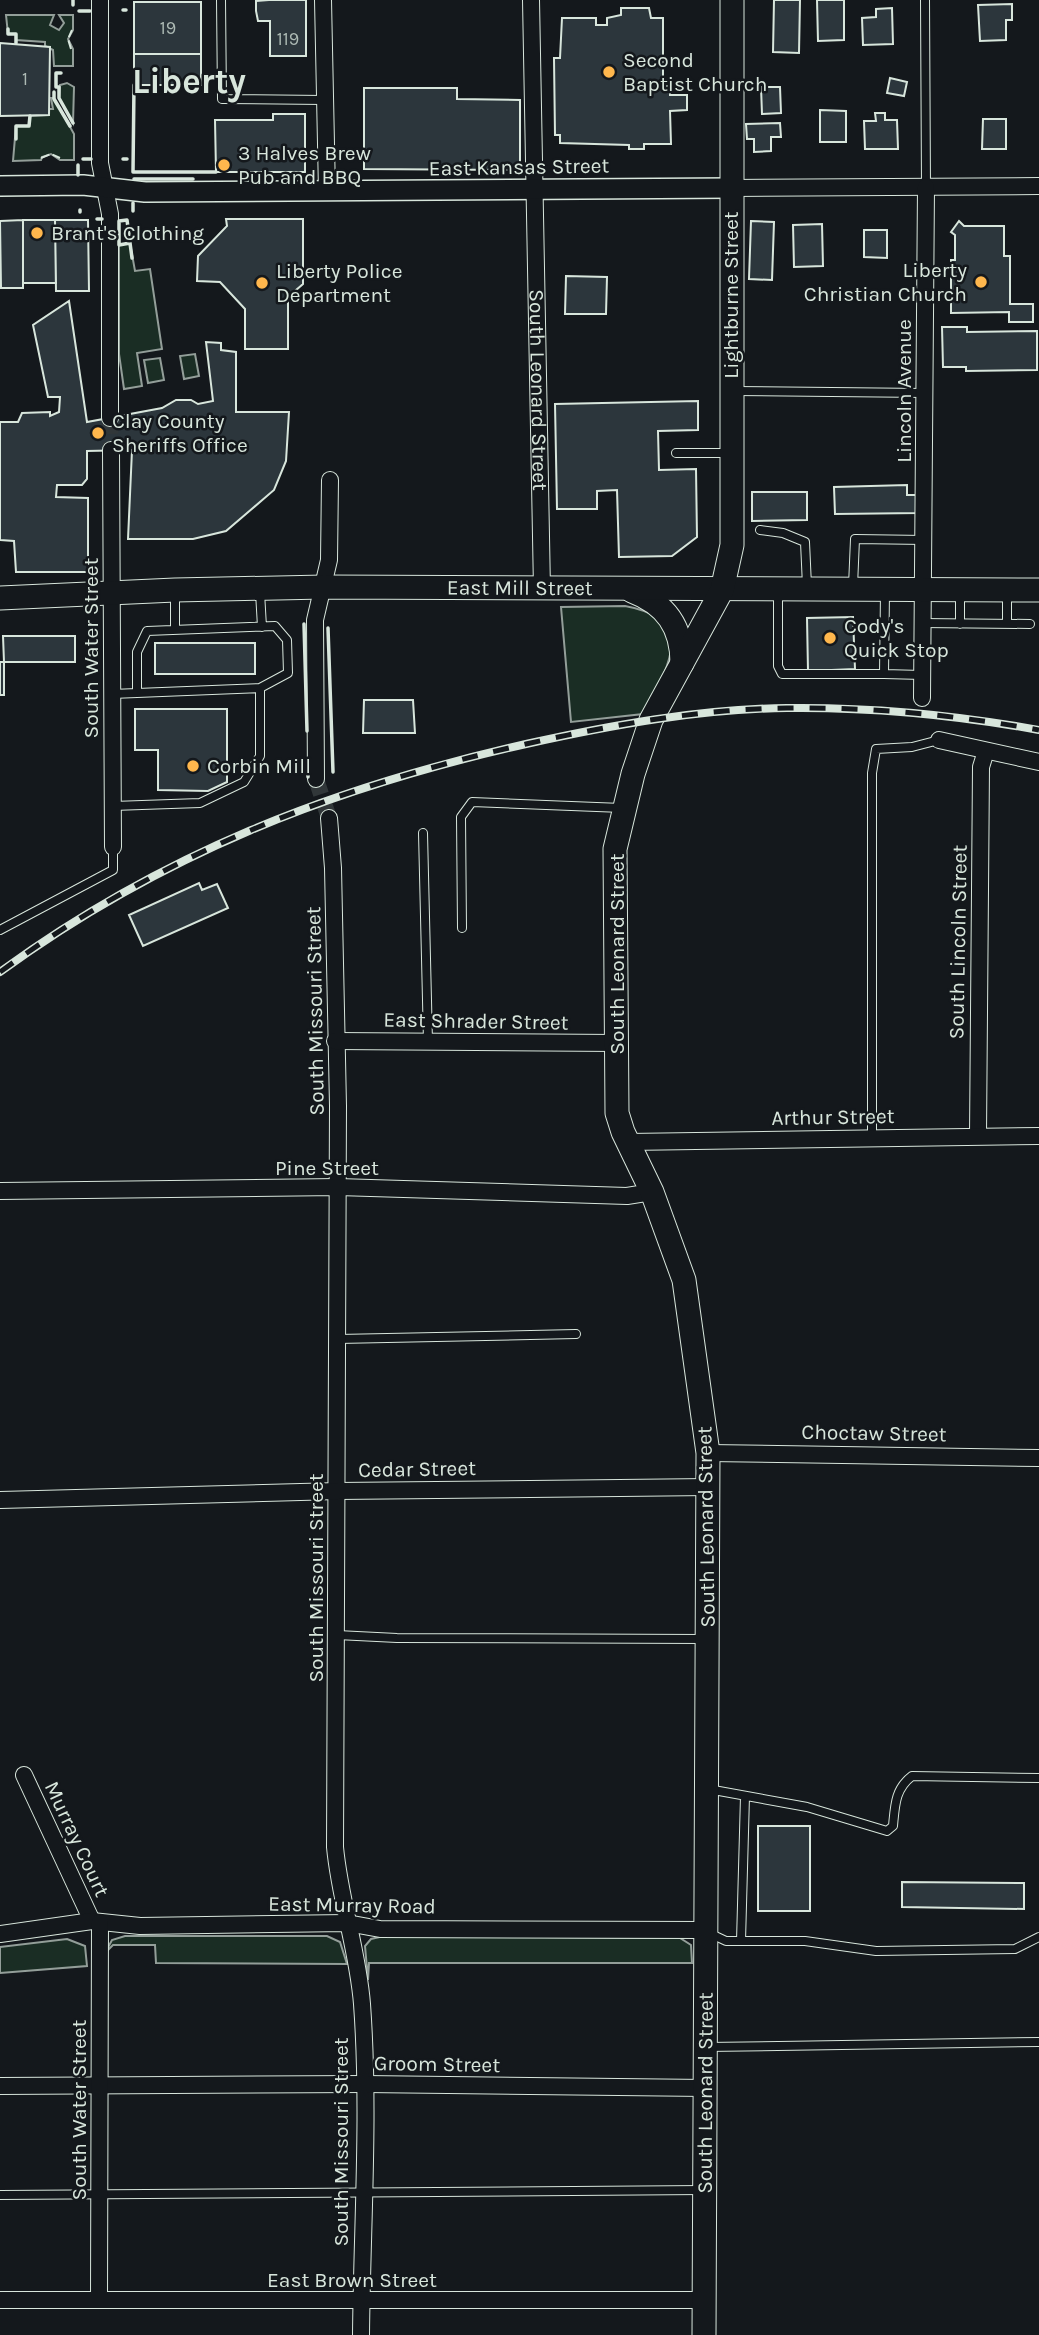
<svg xmlns="http://www.w3.org/2000/svg" width="1039" height="2335" font-family="Karla,sans-serif">
	<rect width="100%" height="100%" fill="#14181c"/>
	<path fill="#1a2d24" stroke="#939e99" stroke-width="2" d="M6,15H54L50,25L59,30L64,23L59,15H73V30L68,39L73,49V66H54L53,50L45,46V42L16,40V34H8Z
		M67,83L74,87L73,123L59,98L60,85Z
		M51,98H54L74,134V160H60L51,154L42,157L41,160L13,161L16,126H29L30,116L49,115V109H53Z
		M130,243L135,271L150,269L162,349L137,353L142,386L124,389L119,354V245Z
		M195,354L199,376L184,379L180,356Z
		M160,358L164,380L148,383L144,360Z
		M625,606C700,619 667,670 643,714L571,722L561,607Z
		M125,1936H327L340,1942L347,1964L156,1963L155,1945H113L105,1953L112,1940Z
		M384,1936L680,1938L691,1945L692,1963H369L368,1980L365,1946L371,1939Z
		M67,1939L85,1946L87,1966L0,1973V1947Z"/>
	<path fill="#2c363c" stroke="#d8e6dc" stroke-width="2" d="M269,0H306V56H270V21H258L256,11V1Z
		M774,0H800L799,53L773,52Z
		M817,0H844V40L818,41Z
		M134,2H201V54H134Z
		M1012,4V20H1006V40L980,41L978,5Z
		M621,8H649L651,18H663V86H670V95H687V110L670,111L671,144H644V149H629V145L560,143V135H555L554,58H560L562,18H596V25H607V18L621,15Z
		M892,8L893,44L863,45L862,18L876,17V9Z
		M0,43L50,47L49,115L0,116Z
		M134,54H201V85H134Z
		M890,78L907,82L904,96L887,93Z
		M761,87H780L781,113L762,114Z
		M364,88H457V99L520,100V170L364,169Z
		M820,110L846,111V142H820Z
		M875,113H885V120H897L898,149H865L864,121H876Z
		M273,114H305V172H216L215,120H273Z
		M983,119H1006V149H982Z
		M780,123L781,137H771V151L754,152V139H747L746,124Z
		M226,219H303V284L288,297V349H245V309L220,282L197,281L198,256L227,226Z
		M23,220V288H1L0,221Z
		M23,220H55L56,283H23Z
		M55,220H88L89,291H56Z
		M751,221L774,222L772,280L749,279Z
		M959,221L964,226H1004V256H1010V304H1033V322H1009V312L951,313V260H955V235L951,232Z
		M822,224L823,266L794,267L793,225Z
		M864,230H887V258L864,257Z
		M566,276L607,277L606,314H565Z
		M69,301L87,422L162,408L176,400H191L198,404L213,401L206,342L221,343V350L236,352V412H289L286,461L274,490L226,531L193,539H128L132,450L87,451V479L82,485H57L56,497L88,498V572H16L14,541L0,540V422H18L22,413L50,412V416L59,412L60,397H48L33,325Z
		M942,327H967V332L1037,331V370L966,371V367H943Z
		M698,401V430L658,431L659,470L696,469L697,537L672,556L619,557L617,490L597,491V509H557L555,404Z
		M907,485V495H919V513L835,514L834,487Z
		M752,492H807V520L752,521Z
		M853,617L855,669L808,671L807,618Z
		M3,636H75V662H4Z
		M155,643H255V674H155Z
		M0,662H4V695H0Z
		M364,700H413L415,733H363Z
		M135,709H227V782L208,791L158,790V750H135Z
		M199,883L202,890L217,884L228,908L143,946L129,915Z
		M758,1826H810V1911H758Z
		M902,1882L1024,1883V1909L902,1907Z"/>
	<g fill="none" stroke-linecap="round" stroke-linejoin="round">
		<path stroke="#313739" stroke-width="16" stroke-dasharray="16 8" stroke-linecap="butt" d="M110,418L111,450
			M316,779L329,818"/>
		<g stroke="#d8e6dc" stroke-width="10">
			<path id="service" d="M221,0L222,99L324,100
				M925,0L926,187
				M734,391L925,393
				M676,453H729
				M760,530L783,533L805,542L807,586
				M853,586L855,539L925,540
				M175,591V630
				M260,592L262,627
				M778,592V666L782,674H884L885,592
				M960,592V624
				M1007,592V624
				M922,623L1030,624
				M884,674L922,675
				M112,694L260,688L288,673L287,640L275,626L147,631L137,652V693
				M113,806L200,803L244,782L260,756V688
				M423,833L428,1042
				M462,928L461,817L472,802L622,808
				M0,930L113,870V847
				M872,1137V773L876,749L912,747L939,740
				M338,1339L576,1334
				M337,1635L397,1638L704,1639
				M708,1789L807,1807L887,1831L893,1826C895,1805 895,1789 912,1776L1039,1778
				M709,1933L726,1941H805L876,1951L1015,1949L1039,1937
				M741,1941L745,1796
				M706,2047L1039,2042
				M0,2195L704,2190"/>
		</g>
		<g stroke="#d8e6dc" stroke-width="18">
			<g id="minor">
				<path d="M100,0V163L110,214V418"/>
				<path d="M323,0L327,192"/>
				<path id="s1" d="M531,0L542,590"/>
				<path d="M732,188L1039,186"/>
				<path d="M111,450L113,847"/>
				<path d="M922,698L926,187"/>
				<path d="M939,740L1039,762"/>
				<path d="M316,779L315,620L329,560L330,480"/>
				<path d="M329,818L333,868L338,1106L335,1847C340,1901 358,1951 362,2004C370,2114 362,2225 361,2335"/>
				<path d="M335,1041L617,1043"/>
				<path d="M978,1135L981,767L986,751"/>
				<path d="M628,1142L1039,1136"/>
				<path d="M0,1191L338,1187L627,1196L652,1192"/>
				<path d="M708,1453L1039,1458"/>
				<path d="M0,1500L338,1491L709,1487"/>
				<path d="M24,1775L92,1921"/>
				<path d="M0,1934L92,1921L140,1926L347,1923L380,1929L704,1930"/>
				<path d="M0,2086L365,2084L706,2088"/>
				<path d="M99,2299L100,1922"/>
				<path d="M0,2300H704"/>
			</g>
		</g>
		<g stroke="#d8e6dc" stroke-width="22">
			<path id="tertiary" d="M0,186L83,185L145,192L732,188"/>
		</g>
		<g stroke="#d8e6dc" stroke-width="25">
			<g id="secondary">
				<path d="M632,591C666,604 682,627 682,663"/>
				<path id="s2" d="M0,598L175,590L324,587L1039,590"/>
				<path id="s3" d="M704,2335L708,1453L684,1280L652,1192L623,1132L617,1113L615,849L633,774L651,720L722,590L732,545V0"/>
			</g>
		</g>
		<use href="#service" stroke="#14181c" stroke-width="8"/>
		<use href="#minor" stroke="#14181c" stroke-width="16"/>
		<use href="#tertiary" stroke="#14181c" stroke-width="19"/>
		<use href="#secondary" stroke="#14181c" stroke-width="23"/>
		<g stroke="#d8e6dc" stroke-width="8">
			<path id="rail" d="M0,972C162,854 331,788 526,744C612,725 699,709 787,708C871,707 956,715 1039,730"/>
		</g>
		<use href="#rail" stroke="#14181c" stroke-width="5" stroke-dasharray="16" stroke-linecap="butt"/>
		<path stroke="#d8e6dc" stroke-width="2" stroke-dasharray="9 3.5" stroke-linecap="butt" d="M71,49L68,39L72,30
			M41,158L51,154L60,158"/>
		<path stroke="#d8e6dc" stroke-width="3.5" d="M73,0V5
			M123,10H126
			M79,11H90
			M8,29V34H16V43
			M61,73H56V87H59V98L73,123
			M134,85L133,172H216
			M54,92V99L70,126
			M16,139V126H29L30,116
			M83,159H91
			M123,159H127
			M78,165V175
			M134,179H193
			M133,203V211
			M80,210V212
			M97,219H102
			M127,220L130,243L119,245V221Z
			M130,243L132,258
			M304,624L307,731
			M328,628L333,772
			M308,759V777"/>
	</g>
	<g fill="#ffb74d" stroke="#14181c" stroke-width="2.5">
		<circle cx="609" cy="72" r="7"/>
		<circle cx="224" cy="165" r="7"/>
		<circle cx="37" cy="233" r="7"/>
		<circle cx="981" cy="282" r="7"/>
		<circle cx="262" cy="283" r="7"/>
		<circle cx="98" cy="433" r="7"/>
		<circle cx="830" cy="638" r="7"/>
		<circle cx="193" cy="766" r="7"/>
	</g>
	<g text-anchor="middle" dominant-baseline="central" stroke-width="5" stroke-linejoin="round" paint-order="stroke">
		<g font-size="18" fill="#adbab4">
			<text x="168" y="28">19</text>
			<text x="288" y="39">119</text>
			<text x="25" y="79">1</text>
		</g>
		<g font-size="21" fill="#d8e6dc" stroke="#14181c" text-anchor="start">
			<text x="623" y="60">Second<tspan x="623" dy="24">Baptist Church</tspan></text>
			<text x="238" y="153">3 Halves Brew<tspan x="238" dy="24">Pub and BBQ</tspan></text>
			<text x="51" y="233">Brant's Clothing</text>
			<text x="967" y="270" text-anchor="end">Liberty<tspan x="967" dy="24">Christian Church</tspan></text>
			<text x="276" y="271">Liberty Police<tspan x="276" dy="24">Department</tspan></text>
			<text x="112" y="421">Clay County<tspan x="112" dy="24">Sheriffs Office</tspan></text>
			<text x="844" y="626">Cody's<tspan x="844" dy="24">Quick Stop</tspan></text>
			<text x="207" y="766">Corbin Mill</text>
		</g>
		<g font-size="21" fill="#d8e6dc" stroke="#14181c">
			<text transform="translate(519 167) rotate(-1)">East Kansas Street</text>
			<text transform="translate(731 295) rotate(-90)">Lightburne Street</text>
			<text stroke="none"><textPath href="#s1" startOffset="390">South Leonard Street</textPath></text>
			<text transform="translate(904 391) rotate(-90)">Lincoln Avenue</text>
			<text stroke="none"><textPath href="#s2" startOffset="520">East Mill Street</textPath></text>
			<text transform="translate(91 648) rotate(-90)">South Water Street</text>
			<text transform="translate(958 942) rotate(-89)">South Lincoln Street</text>
			<text transform="translate(617 954) rotate(-90)">South Leonard Street</text>
			<text transform="translate(315 1011) rotate(-91)">South Missouri Street</text>
			<text transform="translate(476 1021) rotate(1)">East Shrader Street</text>
			<text transform="translate(833 1117) rotate(-1)">Arthur Street</text>
			<text x="327" y="1168">Pine Street</text>
			<text transform="translate(874 1433) rotate(1)">Choctaw Street</text>
			<text transform="translate(417 1469) rotate(-1)">Cedar Street</text>
			<text transform="translate(706 1527) rotate(-91)">South Leonard Street</text>
			<text transform="translate(316 1578) rotate(-90)">South Missouri Street</text>
			<text transform="translate(77 1839) rotate(65)">Murray Court</text>
			<text transform="translate(352 1905) rotate(1)">East Murray Road</text>
			<text transform="translate(437 2064) rotate(1)">Groom Street</text>
			<text stroke="none"><textPath href="#s3" startOffset="242">South Leonard Street</textPath></text>
			<text transform="translate(79 2110) rotate(-90)">South Water Street</text>
			<text transform="translate(341 2142) rotate(-90)">South Missouri Street</text>
			<text x="352" y="2280">East Brown Street</text>
		</g>
		<g font-size="35" font-weight="bold" fill="#d8e6dc" stroke="#14181c">
			<text x="189" y="81">Liberty</text>
		</g>
	</g>
</svg>
